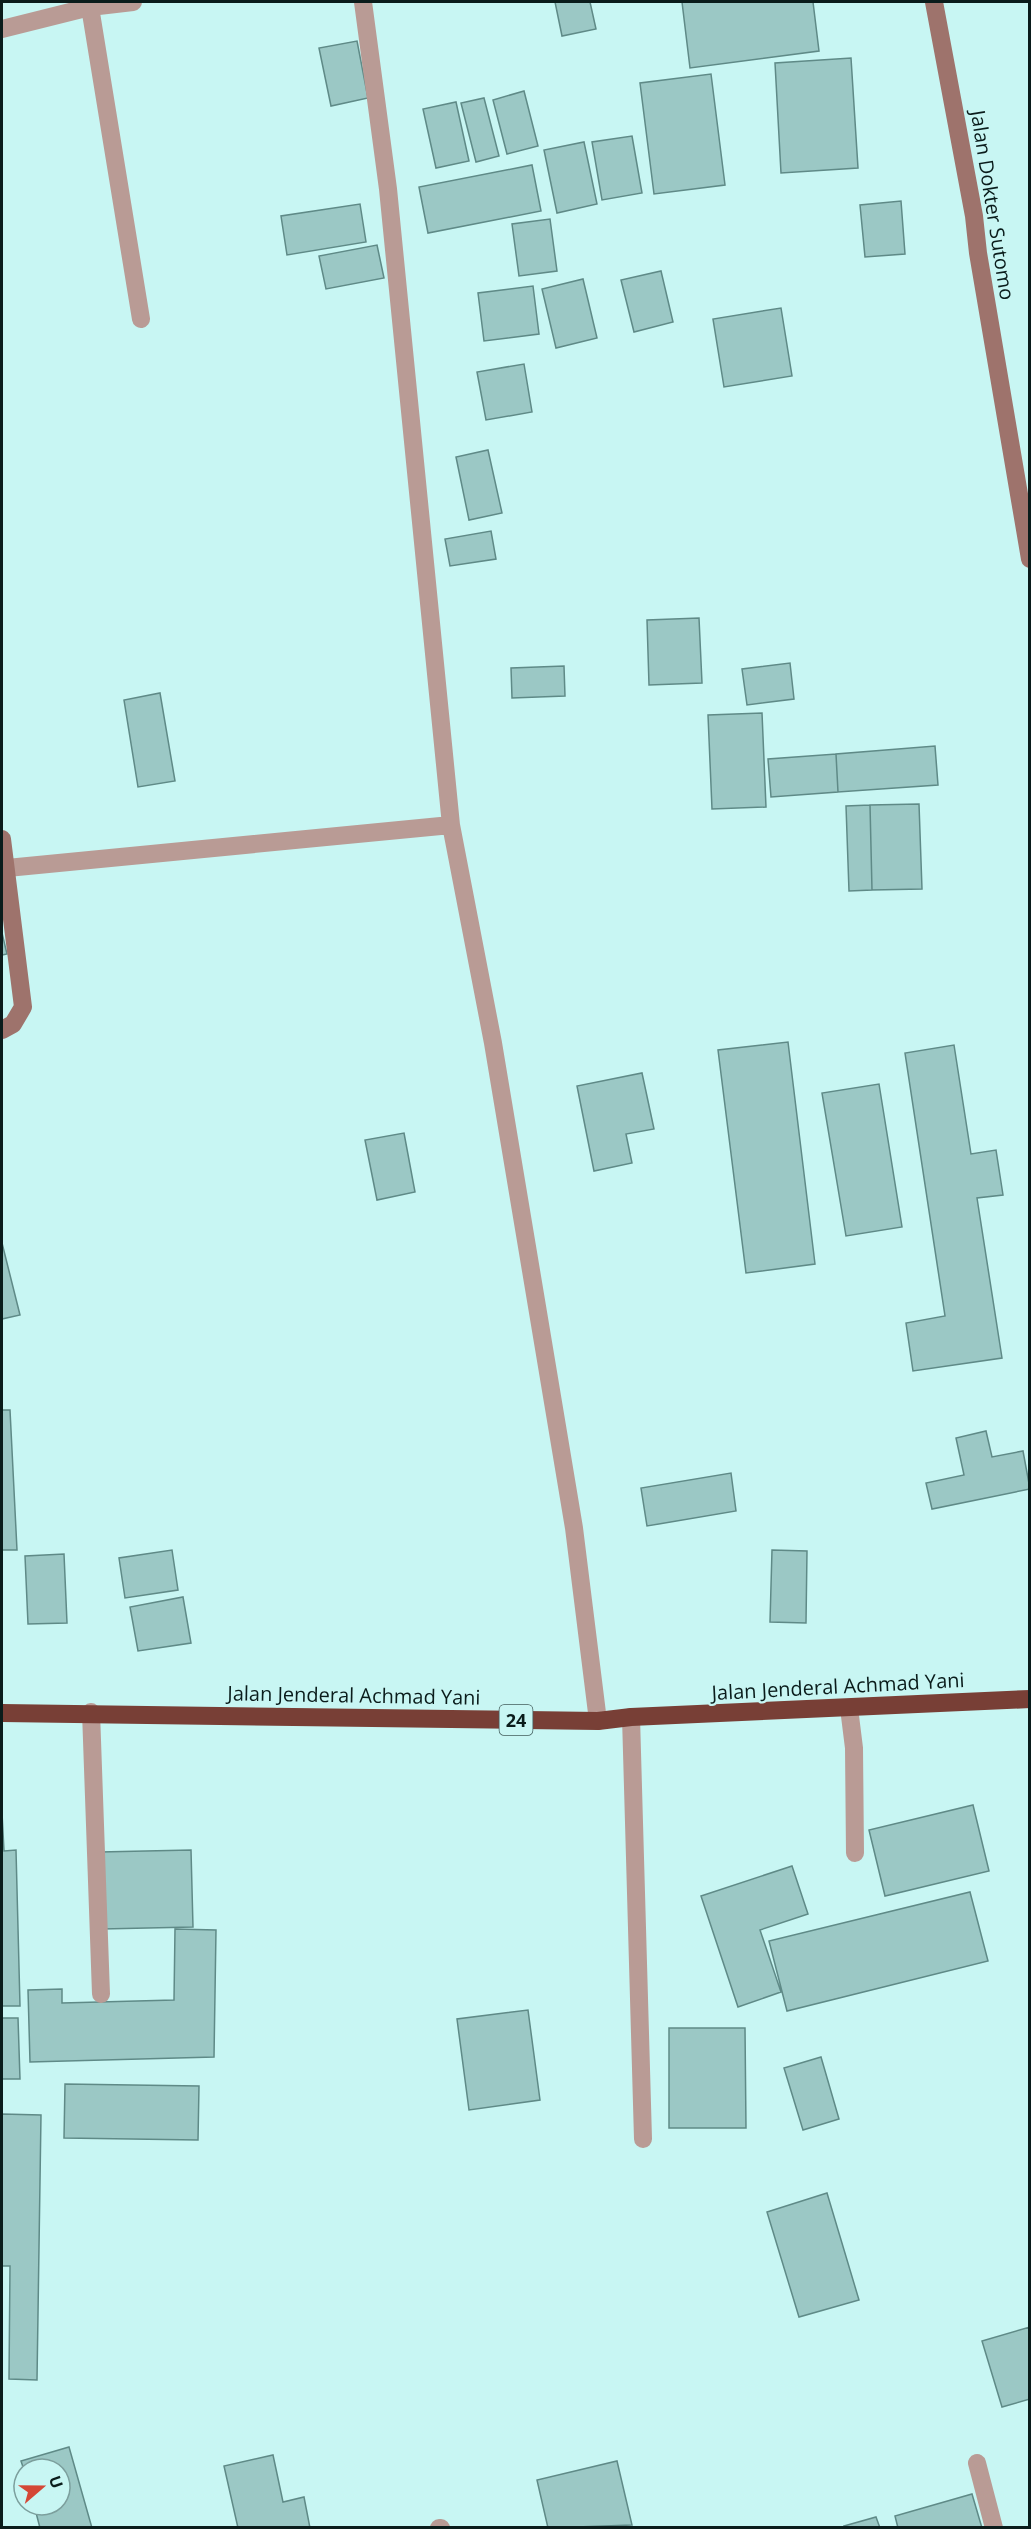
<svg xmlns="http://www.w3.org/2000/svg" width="1031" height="2529" font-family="'Open Sans',sans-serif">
	<rect width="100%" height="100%" fill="#c8f6f3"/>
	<path fill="#9bc8c5" stroke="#5f8a87" stroke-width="1.5" d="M555,2H590L596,29L562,36Z
		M682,2H813L819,51L690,68Z
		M357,41L368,98L331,106L319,48Z
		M851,58L858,168L781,173L775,63Z
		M711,74L725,185L654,194L640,83Z
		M524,91L538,146L507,154L493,100Z
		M484,98L499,156L476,162L461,103Z
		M456,102L469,161L436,168L423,109Z
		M632,136L642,193L602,200L592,142Z
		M584,142L597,204L557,213L544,150Z
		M532,165L541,211L428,233L419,187Z
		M901,201L905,254L865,257L860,205Z
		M360,204L366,242L287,255L281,216Z
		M550,219L557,271L519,276L512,224Z
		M377,245L384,278L326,289L319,256Z
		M661,271L673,322L634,332L621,280Z
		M583,279L597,338L556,348L542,289Z
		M533,286L539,334L484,341L478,293Z
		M781,308L792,376L724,387L713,319Z
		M524,364L532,412L486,420L477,372Z
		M488,450L502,513L469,520L456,457Z
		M491,531L496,559L450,566L445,539Z
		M699,618L702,683L649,685L647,620Z
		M790,663L794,699L747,705L742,669Z
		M564,666L565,696L512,698L511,668Z
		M160,693L175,781L138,787L124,700Z
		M762,713L766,807L712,809L708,715Z
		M935,746L938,785L838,792L836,754Z
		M836,754L838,792L771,797L768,759Z
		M919,804L922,889L872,890L870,805Z
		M870,805L872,890L849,891L846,806Z
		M2,933L7,954L2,955Z
		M788,1042L815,1264L746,1273L718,1050Z
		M954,1045L971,1154L996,1150L1003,1195L977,1198L1002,1358L913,1371L906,1323L945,1316L905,1053Z
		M642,1073L654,1129L626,1134L632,1163L594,1171L577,1086Z
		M879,1084L902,1227L846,1236L822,1093Z
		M404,1133L415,1192L377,1200L365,1140Z
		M2,1243L20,1315L2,1319Z
		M2,1410H10L17,1550H2Z
		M986,1431L992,1457L1023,1451L1030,1489L932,1509L926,1483L964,1475L956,1438Z
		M731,1473L736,1511L647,1526L641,1488Z
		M172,1550L178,1590L125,1598L119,1558Z
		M772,1550L807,1551L806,1623L770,1622Z
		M64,1554L67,1623L28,1624L25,1556Z
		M183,1597L191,1643L138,1651L130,1607Z
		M973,1805L989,1871L885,1896L869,1830Z
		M2,1813L4,1851L16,1850L20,2006H2Z
		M191,1850L193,1927L102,1929L100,1852Z
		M792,1866L808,1914L760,1930L781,1992L738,2007L701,1896Z
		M970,1892L988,1961L787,2011L769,1941Z
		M175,1929L216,1930L214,2057L30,2062L28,1990L62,1989V2003L174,2000Z
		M528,2010L540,2100L469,2110L457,2019Z
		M2,2018H18L20,2079H2Z
		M669,2028H745L746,2128H669Z
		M821,2057L839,2119L803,2130L784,2068Z
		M65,2084L199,2086L198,2140L64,2138Z
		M2,2114L41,2115L37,2380L9,2379L10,2266H2Z
		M827,2193L859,2300L799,2317L767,2212Z
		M1030,2327V2399L1002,2407L982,2341Z
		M69,2447L92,2528H40L34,2505H60V2469L24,2470L21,2461Z
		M273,2455L283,2502L304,2497L310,2528H238L224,2466Z
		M617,2461L632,2525L548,2528L537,2480Z
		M972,2494L982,2528H898L895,2516Z
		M876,2517L880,2528H845L844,2526Z"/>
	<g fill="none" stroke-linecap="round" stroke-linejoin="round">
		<path stroke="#b99b95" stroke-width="18" d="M849,1708L854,1748L855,1853
			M91,1712L101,1994
			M631,1717L643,2139"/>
		<path stroke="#b99b95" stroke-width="18" d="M363,2L388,189L451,825L493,1043L574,1528L598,1721
			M90,7L141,319
			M2,29L90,7L133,2
			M7,868L451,825
			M977,2463L994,2528
			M439,2528H441"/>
		<path stroke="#9e736c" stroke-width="18" d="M934,2L974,216L978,253L1030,559
			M2,839L23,1007L13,1024L2,1030"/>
		<path stroke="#783f36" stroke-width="18" d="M2,1713L598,1721L631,1717L1030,1699"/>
	</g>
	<g text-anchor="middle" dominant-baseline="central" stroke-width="4.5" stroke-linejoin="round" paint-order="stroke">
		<rect fill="#c8f6f3" stroke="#435d5c" stroke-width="1.5" x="499.5" y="1705" width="33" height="30" rx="4.5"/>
		<g font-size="18" font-weight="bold" fill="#0a1c1b">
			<text x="516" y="1720">24</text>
		</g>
		<g font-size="20" fill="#0a1c1b" stroke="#c8f6f3">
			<text transform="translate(993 205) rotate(81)">Jalan Dokter Sutomo</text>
			<text transform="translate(838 1686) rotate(-3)">Jalan Jenderal Achmad Yani</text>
			<text transform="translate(354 1695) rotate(1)">Jalan Jenderal Achmad Yani</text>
		</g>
	</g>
	<rect width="1031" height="2529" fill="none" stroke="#0a1c1b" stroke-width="6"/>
	<g transform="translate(42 2487) rotate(70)"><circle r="28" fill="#c8f6f3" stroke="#7c9f9d" stroke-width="1.5"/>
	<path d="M0-4.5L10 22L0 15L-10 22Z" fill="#d44736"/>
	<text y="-9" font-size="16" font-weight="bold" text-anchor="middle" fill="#0a1c1b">U</text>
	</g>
</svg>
